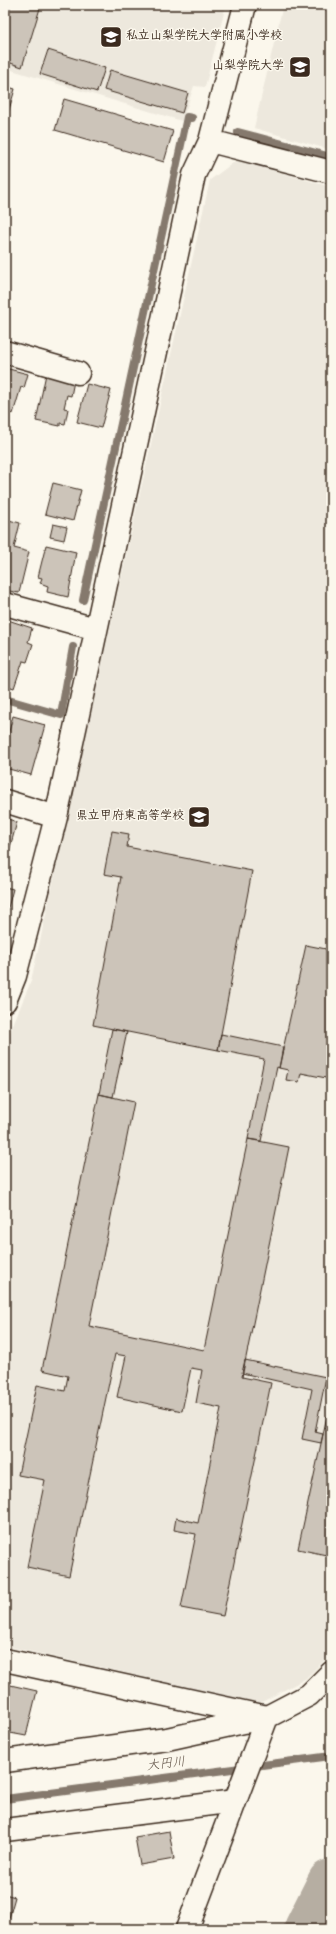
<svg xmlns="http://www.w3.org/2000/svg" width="336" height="1934" font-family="'Gochi Hand','Klee One',sans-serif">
	<rect width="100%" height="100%" fill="#fbf7ec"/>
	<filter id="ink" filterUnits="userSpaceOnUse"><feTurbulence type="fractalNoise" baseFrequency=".025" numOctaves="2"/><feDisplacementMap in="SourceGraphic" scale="8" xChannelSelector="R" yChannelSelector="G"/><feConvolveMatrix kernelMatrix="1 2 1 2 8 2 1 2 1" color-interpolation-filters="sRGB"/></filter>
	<g filter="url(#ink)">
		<path fill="#ede8dd" d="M5,5H226L205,87L194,86L182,121L5,68Z
			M283,5H331V150L254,128Z
			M237,160L331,187V1654L305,1679L260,1703L5,1646V1044L31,981L210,180Z"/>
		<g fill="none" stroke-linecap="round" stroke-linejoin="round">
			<path stroke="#85796d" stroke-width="8" d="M238,132L331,157
				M83,600L187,117L192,118
				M5,699L61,715L73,647
				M5,1799L331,1756"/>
			<path stroke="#b6aea2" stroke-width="48" d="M308,1929L331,1883"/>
		</g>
		<path fill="#ccc4b9" stroke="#3b2a1e" d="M5,5H41L22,67L5,61Z
			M48,50L105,68L97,92L40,74Z
			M110,70L188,93L182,113L104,90Z
			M5,86L15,89L6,120H5Z
			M64,99L173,131L164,162L55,130Z
			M5,368L28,374L24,388L21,387L13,414L5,412Z
			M46,374L74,381L71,396L67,395L64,408L68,409L65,424L60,423V426L36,421Z
			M87,384L111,390L101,428L77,422Z
			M53,483L81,490L73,521L45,514Z
			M5,519L20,523L14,548L29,552L19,593L5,590Z
			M53,524L67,527L64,540L50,537Z
			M46,545L76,552L68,597L47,592L48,586L40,583L42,578L38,577Z
			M5,619L32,628L28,642L33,644L27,662L23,661L14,688L5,685Z
			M13,716L45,725L31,775L5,768V747Z
			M5,818L17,822L9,851L5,850Z
			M112,831L129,834L127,847L252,871L218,1050L93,1025L121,877L104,874Z
			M5,887L13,889L5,919Z
			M306,945L331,950V1079L301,1073L299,1082L286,1080L288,1070L279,1068Z
			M112,1029L127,1032L113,1097L99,1094Z
			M221,1034L283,1047L279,1068L277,1067L261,1141L248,1139L264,1059L218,1050Z
			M99,1094L134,1102L89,1326L204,1350L248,1139L289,1147L242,1377L271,1383L223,1616L181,1608L196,1534L174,1530L176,1518L198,1523L221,1408L196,1403L202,1370L191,1368L182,1411L117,1397L126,1356L115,1354L69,1576L27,1567L45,1480L18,1475L37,1385L65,1391L68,1376L42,1370Z
			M245,1360L326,1377L315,1432L323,1434L321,1443L302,1439L312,1389L242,1373Z
			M327,1416L331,1417V1556L298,1549Z
			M6,1684L37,1691L26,1736L5,1732Z
			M169,1831L174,1859L140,1865L135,1837Z
			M5,1894L15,1897L6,1929H5Z"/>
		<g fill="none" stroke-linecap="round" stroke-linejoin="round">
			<g stroke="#3b2a1e" stroke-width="25">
				<path id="minor" d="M210,141L331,172
					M5,352L78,373
					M5,604L96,629
					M5,801L56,817
					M5,1001L15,976L56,817L194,175L210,141L245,5
					M5,1660L267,1717L187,1929
					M5,1761L167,1739L267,1717L309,1695L331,1673
					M5,1830L235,1801"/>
			</g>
			<use href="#minor" stroke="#fbf7ec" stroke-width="22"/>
		</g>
	</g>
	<defs>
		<g id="school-square" transform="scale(1.15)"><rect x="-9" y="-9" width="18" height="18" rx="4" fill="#3b2a1e" stroke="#fbf7ec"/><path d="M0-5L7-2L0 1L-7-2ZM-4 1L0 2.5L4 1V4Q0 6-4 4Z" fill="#fff"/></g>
		<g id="university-square" transform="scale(1.15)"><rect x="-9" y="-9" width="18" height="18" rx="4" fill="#3b2a1e" stroke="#fbf7ec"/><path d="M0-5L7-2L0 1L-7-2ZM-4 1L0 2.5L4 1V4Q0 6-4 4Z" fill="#fff"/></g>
	</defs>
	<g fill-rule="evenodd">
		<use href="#school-square" x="111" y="37"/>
		<use href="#university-square" x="300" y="67"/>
		<use href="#school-square" x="199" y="817"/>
	</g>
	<g text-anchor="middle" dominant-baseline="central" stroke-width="3" stroke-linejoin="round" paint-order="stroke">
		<g font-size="12" font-weight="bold" fill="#3b2a1e" stroke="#fbf7ec" text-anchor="end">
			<text x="126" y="37" text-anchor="start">私立山梨学院大学附属小学校</text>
			<text x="284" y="67">山梨学院大学</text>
			<text x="184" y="817">県立甲府東高等学校</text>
		</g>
		<g font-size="13" font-style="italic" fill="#605246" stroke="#fbf7ec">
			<text transform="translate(166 1765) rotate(-7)">大円川</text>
		</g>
	</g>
	<rect width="336" height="1934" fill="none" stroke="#fbf7ec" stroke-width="20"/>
	<rect x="10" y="10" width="316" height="1914" fill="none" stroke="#3b2a1e" stroke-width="1.5" filter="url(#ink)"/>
</svg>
